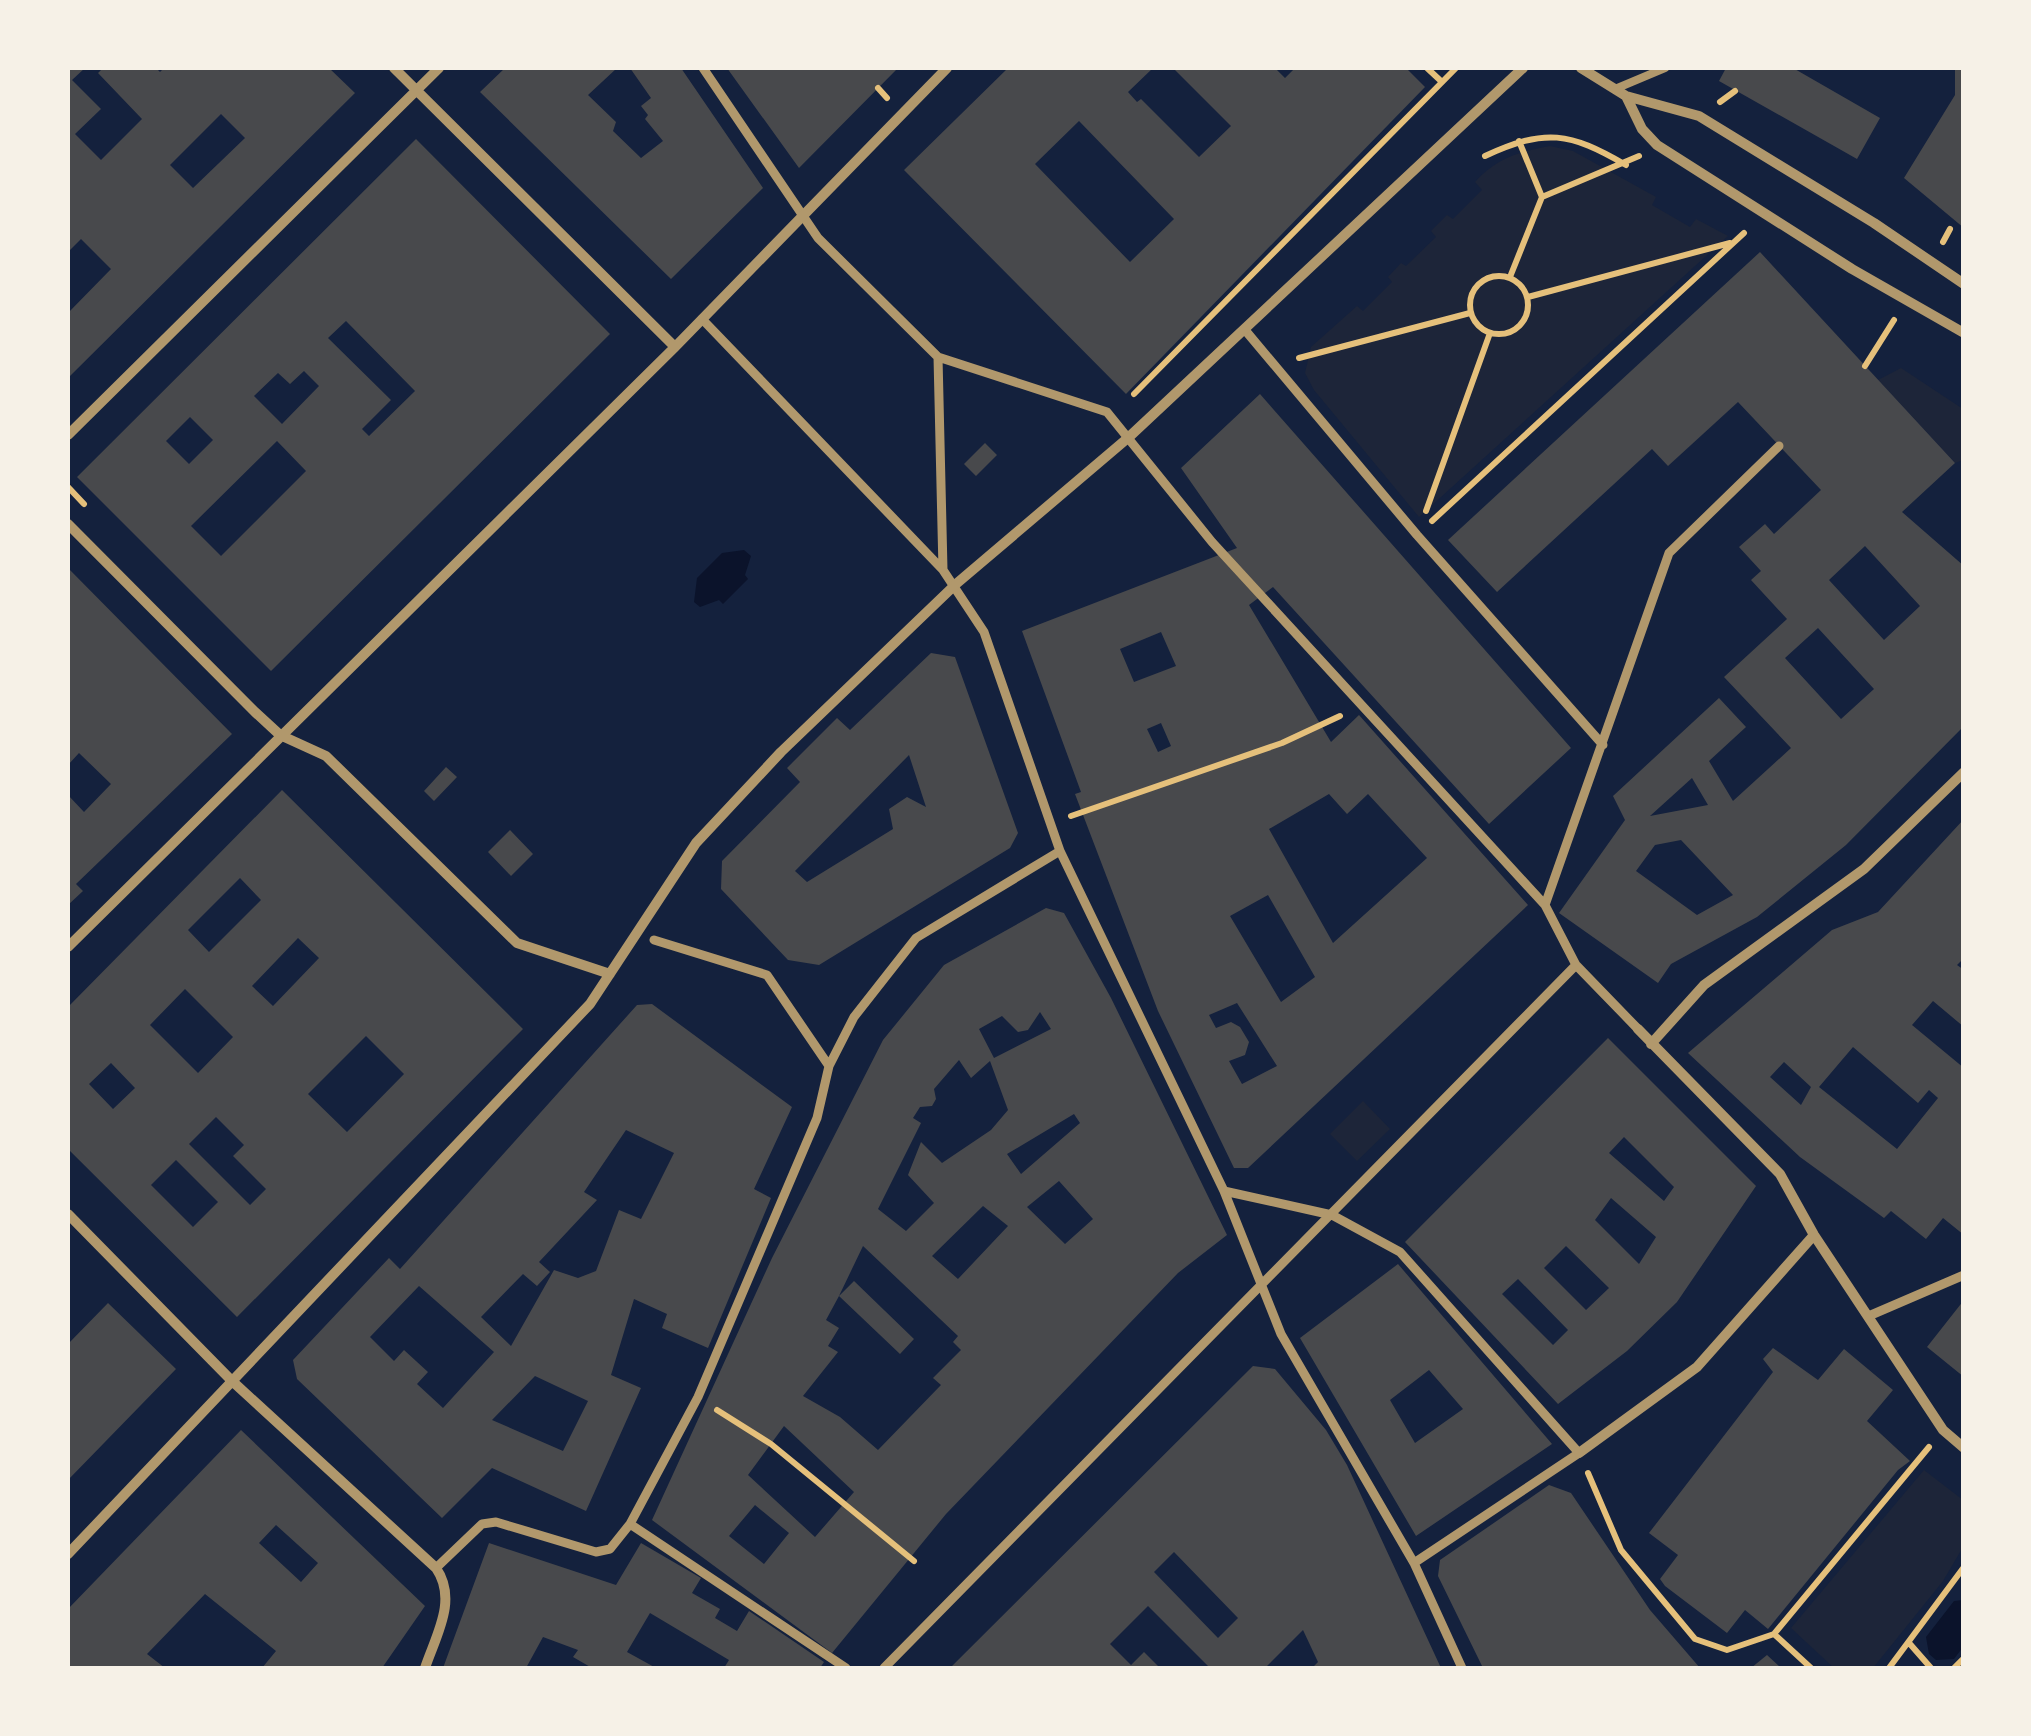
<svg xmlns="http://www.w3.org/2000/svg" width="2031" height="1736" font-family="'Libre Baskerville',serif">
	<rect width="100%" height="100%" fill="#14213d"/>
	<path fill="#1d2539" d="M1550,146L1573,151L1656,197L1652,205L1690,227L1696,219L1728,236L1419,517L1314,390L1305,373L1311,347L1357,306L1363,311L1392,282L1388,277L1401,263L1406,266L1436,237L1431,231L1447,215L1453,219L1482,190L1475,182C1497,158 1518,152 1550,146Z
		M1901,368L1963,409V460L1955,463L1878,380Z
		M1363,1101L1390,1129L1357,1161L1330,1134Z
		M1924,1470L1963,1500V1547L1943,1581L1873,1668H1834L1791,1628Z"/>
	<path fill="#0b132b" d="M744,550L751,556L745,575L748,579L723,604L719,600L700,607L694,602L697,578L722,553Z
		M1963,1600V1647L1954,1659L1936,1660L1929,1654L1926,1637L1954,1601Z"/>
	<path fill="#48494c" fill-rule="evenodd" d="M68,68H85L72,80L101,109L75,134L101,160L142,119L98,73L103,68H156L160,72L164,68H329L355,93L68,378V313L111,269L81,239L68,252ZM221,114L245,138L193,188L170,165Z
		M505,68H617L588,95L616,122L613,131L641,158L663,141L645,119L648,115L641,106L651,98L630,68H681L763,188L671,279L480,92Z
		M727,68H898L799,168Z
		M1008,68H1153L1128,92L1137,102L1141,99L1199,157L1231,126L1173,68H1275L1285,78L1295,68H1406L1425,87L1126,394L904,170ZM1079,121L1174,219L1130,262L1035,164Z
		M1726,68H1793L1880,118L1857,159L1719,81Z
		M1955,68H1964V228L1904,178L1955,95Z
		M416,139L610,334L271,671L77,477ZM346,321L415,391L369,436L362,429L391,400L328,338ZM304,371L319,386L282,424L254,396L278,373L290,384ZM190,417L213,440L189,464L166,441ZM277,441L306,471L221,556L191,526Z
		M1760,252L1955,463L1902,512L1964,566V726L1846,845L1757,917L1671,964L1658,983L1559,913L1625,820L1613,796L1719,698L1746,727L1709,761L1733,801L1791,748L1724,677L1787,619L1751,580L1761,571L1739,547L1765,524L1774,534L1821,490L1738,402L1668,466L1652,449L1497,592L1448,540ZM1865,546L1920,606L1884,640L1829,580ZM1818,628L1874,689L1841,719L1785,658ZM1692,778L1708,805L1650,816ZM1681,840L1733,895L1697,915L1636,871L1655,845Z
		M1260,394L1571,748L1489,824L1273,587L1249,605L1331,742L1359,715L1528,905L1248,1168H1234L1158,1011L1075,794L1081,792L1022,631L1237,548L1181,468ZM1161,632L1176,666L1134,682L1120,649ZM1161,723L1171,746L1158,752L1147,729ZM1329,794L1347,814L1368,794L1427,858L1333,943L1269,829ZM1268,895L1315,977L1281,1002L1230,916ZM1237,1003L1277,1066L1242,1084L1229,1061L1245,1055L1249,1042L1240,1027L1231,1022L1216,1028L1209,1015Z
		M985,443L997,455L976,476L964,464Z
		M68,568L232,734L76,884L83,891L68,905V795L84,812L111,784L79,753L68,765Z
		M931,653L955,657L1018,833L1010,848L819,965L788,960L721,889L722,861L800,782L787,768L837,718L850,730ZM909,755L926,807L907,797L889,809L893,829L807,882L795,871Z
		M446,767L457,777L434,801L424,791Z
		M282,790L523,1029L237,1317L68,1149V1007ZM240,878L261,900L209,952L188,930ZM298,938L319,958L273,1006L252,986ZM185,989L233,1037L198,1073L150,1025ZM366,1036L404,1074L347,1132L308,1094ZM111,1063L135,1088L113,1109L89,1084ZM216,1117L244,1145L233,1156L266,1189L250,1205L189,1144ZM176,1160L218,1202L193,1227L151,1185Z
		M1964,819V958L1957,965L1964,970V1027L1933,1001L1912,1025L1964,1068V1235L1943,1218L1926,1239L1891,1211L1884,1218L1800,1157L1688,1053L1832,930L1878,912ZM1853,1047L1918,1103L1929,1090L1938,1098L1897,1149L1819,1087ZM1784,1062L1811,1087L1801,1105L1770,1077Z
		M510,830L533,854L511,876L488,852Z
		M1046,908L1064,913L1111,998L1227,1235L1178,1273L946,1514L832,1653L652,1520L772,1258L883,1040L944,965ZM1040,1012L1051,1029L994,1058L979,1029L1002,1016L1018,1032L1028,1030ZM959,1060L971,1078L990,1061L1008,1110L991,1130L942,1163L921,1142L908,1175L934,1203L906,1231L878,1209L921,1123L913,1118L920,1107L932,1106L936,1099L934,1089ZM1074,1114L1080,1123L1021,1174L1007,1154ZM1059,1181L1093,1219L1065,1244L1027,1207ZM983,1206L1008,1226L958,1279L932,1256ZM863,1246L958,1336L953,1342L961,1350L933,1378L941,1385L878,1450L840,1417L803,1396L838,1352L828,1346L839,1328L826,1320L839,1296L900,1354L914,1339L854,1281L839,1296ZM784,1426L854,1492L815,1537L748,1475ZM755,1505L789,1533L764,1564L729,1536Z
		M652,1004L792,1107L754,1189L771,1198L708,1348L662,1328L667,1314L634,1299L611,1375L641,1388L586,1511L492,1468L442,1518L297,1379L293,1360L389,1258L400,1269L637,1005ZM626,1130L674,1153L641,1219L619,1210L596,1271L578,1278L554,1270L511,1346L481,1317L523,1274L537,1286L550,1272L539,1262L597,1200L584,1192ZM419,1286L494,1352L443,1408L417,1384L428,1372L404,1350L394,1361L370,1337ZM535,1376L588,1401L563,1451L492,1420Z
		M1608,1038L1756,1186L1677,1302L1627,1351L1558,1404L1405,1242ZM1624,1137L1674,1187L1664,1201L1609,1153ZM1611,1198L1656,1237L1639,1264L1595,1220ZM1566,1246L1609,1288L1586,1310L1544,1268ZM1518,1279L1568,1330L1553,1345L1502,1294Z
		M1398,1264L1552,1444L1416,1536L1300,1338ZM1429,1370L1463,1409L1415,1443L1390,1400Z
		M1964,1300V1377L1927,1347Z
		M108,1303L176,1369L68,1480V1344Z
		M1773,1348L1818,1380L1844,1349L1893,1390L1867,1421L1910,1461L1898,1470L1768,1629L1745,1610L1727,1633L1665,1586L1660,1579L1678,1555L1649,1533L1773,1372L1763,1359Z
		M1253,1366L1275,1369L1326,1430L1347,1465L1441,1668H1312L1318,1662L1303,1630L1265,1668H1210L1148,1606L1110,1644L1131,1665L1144,1652L1160,1668H950ZM1174,1552L1238,1618L1218,1638L1154,1572Z
		M241,1430L425,1606L382,1668H262L276,1651L205,1594L147,1654L165,1668H68V1609ZM276,1525L318,1563L301,1582L259,1543Z
		M1549,1485L1571,1493L1650,1610L1700,1668H1483L1438,1576L1440,1560Z
		M489,1543L616,1585L641,1543L701,1578L692,1593L720,1609L715,1618L737,1631L749,1611L824,1662L820,1668H724L729,1660L650,1613L627,1652L656,1668H592L573,1657L578,1650L543,1637L526,1668H443Z
		M1767,1655L1781,1668H1751Z"/>
	<g fill="none" stroke-linecap="round" stroke-linejoin="round">
		<path stroke="#e5c07b" stroke-width="6" d="M1427,68L1442,82
			M878,88L887,98
			M1720,102L1735,91
			M1519,141L1542,197L1639,156
			M1485,156C1546,128 1569,132 1626,165
			M1943,242L1950,229
			M1470 305a29 29 0 1 1 58 0a29 29 0 1 1-58 0Z
			M1510,277L1542,197
			M1528,297L1730,243
			M1299,358L1470,313
			M1865,366L1894,320
			M1134,394L1456,68
			M68,487L84,504
			M1426,511L1490,333
			M1432,521L1744,233
			M1071,816L1282,743L1340,716
			M717,1410L771,1444L914,1561
			M1588,1473L1621,1550L1695,1639L1727,1650L1774,1634L1811,1668
			M1774,1634L1929,1447
			M1910,1644L1931,1668
			M1889,1668L1964,1567
			M1954,1668L1964,1658"/>
		<path stroke="#b1986c" stroke-width="8" d="M1615,89L1665,68"/>
		<path stroke="#b1986c" stroke-width="9" d="M703,68L818,238L938,357L1107,412L1212,542L1545,905L1576,965L1638,1029
			M702,319L943,570L984,632L1060,851L1224,1191L1281,1334L1414,1563L1462,1668
			M1245,330L1417,535L1603,745
			M938,357L943,570
			M1545,905L1669,553L1779,446
			M654,940L767,975L829,1066
			M1224,1191L1332,1215L1400,1252L1579,1453L1414,1563
			M1871,1315L1964,1275
			M630,1524L846,1668
			M436,1568L482,1524L496,1522L596,1552L610,1549L630,1524L698,1397L817,1118L829,1066L854,1017L916,938L1060,851
			M884,1668L1576,965"/>
		<path stroke="#b1986c" stroke-width="10" d="M394,68L675,347
			M1581,68L1626,96L1699,116L1874,223L1964,284
			M1626,96L1642,129L1657,145L1852,269L1964,333
			M68,435L439,68
			M68,524L255,712L280,735L326,756L517,943L610,974
			M68,947L675,347L947,68
			M1638,1029L1780,1174L1814,1235L1943,1430L1964,1448
			M1651,1044L1704,985L1864,869L1964,772
			M68,1214L231,1380L436,1568C458,1600 436,1635 425,1668
			M1579,1453L1697,1367L1814,1235
			M68,1554L590,1004L696,843L781,752L956,584L1129,437L1523,68"/>
	</g>
	<rect width="2031" height="1736" fill="none" stroke="#f6f1e7" stroke-width="140"/>
</svg>
